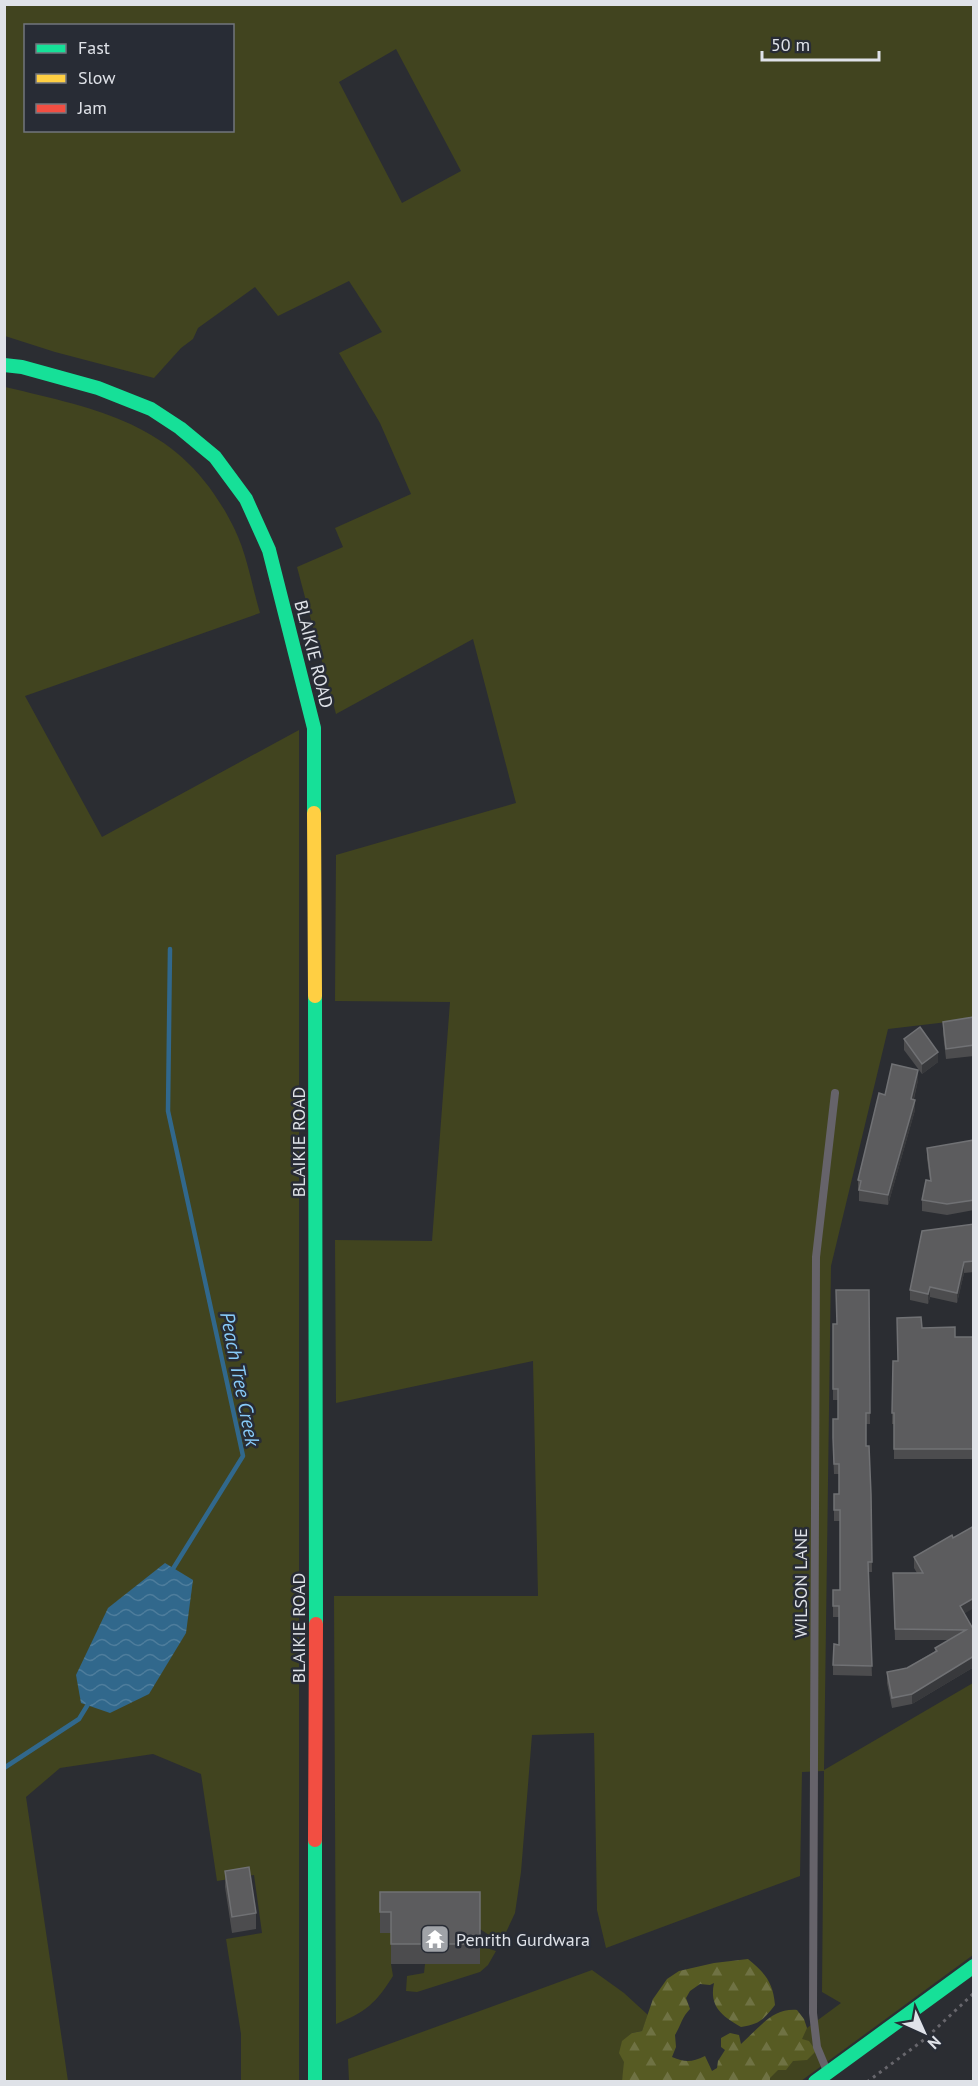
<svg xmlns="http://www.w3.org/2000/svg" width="978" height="2086" font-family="'PT Sans',sans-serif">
	<defs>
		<pattern id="forest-firs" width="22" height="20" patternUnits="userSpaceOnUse" patternTransform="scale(1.5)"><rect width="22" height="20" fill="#575b23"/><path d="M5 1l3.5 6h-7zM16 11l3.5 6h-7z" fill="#6f7243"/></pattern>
		<pattern id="water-waves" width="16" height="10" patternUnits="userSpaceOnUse" patternTransform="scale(1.5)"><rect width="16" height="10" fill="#31688c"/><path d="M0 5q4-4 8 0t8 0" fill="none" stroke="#4e7d9c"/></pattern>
	</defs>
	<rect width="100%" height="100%" fill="#2b2d32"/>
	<path fill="#41441f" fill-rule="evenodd" d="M5,5H973V1019L888,1029L831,1266L824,1770L973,1683V1955L801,2081H735L841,2003L822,1992L824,1771L802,1772L800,1876L606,1948L597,1910L594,1733L532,1735L521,1872L515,1913L501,1943L480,1929V1912L380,1933H391V1964L393,1976C376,2003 366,2012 336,2024L334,1596H538L533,1361L336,1403L335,1240L432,1241L450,1002L335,1001L336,855L516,803L473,639L336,714L297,567L343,547L335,528L411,494L380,423L339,353L382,332L349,281L278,316L255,287L198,328L193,339L181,348L154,378L55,352L5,336ZM26,26H232V130H26ZM396,49L461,171L402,203L339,82Z
		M5,387C107,411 185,426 235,530C247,555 252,586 260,613L25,696L102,837L299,730V2081H241V2034L226,1939L262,1933L254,1875L217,1881L201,1774L153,1754L60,1768L26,1797L68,2081L5,2082Z
		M480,1946L496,1951L488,1965L480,1972L417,1992L406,1991L407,1976L424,1973L425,1964H479Z
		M592,1970L624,1993L648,2015L642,2031L632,2033L622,2081H349L348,2059Z"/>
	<path fill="url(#forest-firs)" d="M748,1959C765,1973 773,1982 775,2005C763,2020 760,2024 741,2027C722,2016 709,2007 714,1983L710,1985L700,1984L690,1991L686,1998L690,2009C682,2017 681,2025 675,2035L676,2047L672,2057C686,2063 692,2062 705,2056L712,2071L717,2068L718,2061L725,2050L721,2047V2038L730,2033L739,2035L741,2044C759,2028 772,2008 797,2010L804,2019L807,2028L802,2039L809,2041L816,2051L807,2060L793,2061L786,2070H778L770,2078V2082L622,2081L624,2062L619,2053L622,2041L632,2033L642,2031L653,1999L667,1979L679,1971L714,1963Z"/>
	<path fill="url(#water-waves)" d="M165,1563L193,1580L186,1633L149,1694L110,1713L81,1703L76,1675L108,1608Z"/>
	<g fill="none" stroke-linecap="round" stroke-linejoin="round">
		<path stroke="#31688c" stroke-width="4.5" d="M170,949L168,1111L243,1456L171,1572
			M4,1768L79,1719L90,1701"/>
		<path stroke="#67666c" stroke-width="3" stroke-dasharray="3 4.5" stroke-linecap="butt" d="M867,2082L925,2039L974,1993"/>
		<path stroke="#66636a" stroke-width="8" d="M827,2071L817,2047L813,2013L816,1257L835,1093"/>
		<path stroke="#16e098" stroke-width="14" d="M4,365L22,367L98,388L151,409L180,428L215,457L246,499L269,550L314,728V813
			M315,996L316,1624
			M315,2082V1840
			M815,2082L974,1966"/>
		<path stroke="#ffcf43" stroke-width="14" d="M314,813L315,996"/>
		<path stroke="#f24e42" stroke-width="14" d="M315,1840L316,1624"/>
	</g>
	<path fill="#4c4c4e" d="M974,1017V1056L946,1059L943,1033V1022Z
		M904,1039L938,1062L922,1074L904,1050Z
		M918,1080L914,1099L915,1110L888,1205L859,1201V1191H858V1180Z
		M974,1140V1210L947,1215L922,1211V1200L930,1181L927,1158V1148Z
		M974,1224V1272L964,1273L957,1303L930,1297L928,1304L910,1300V1290Z
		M869,1290L870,1424H866V1446L871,1494L872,1572H868L872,1676L833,1675V1665L839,1645V1617H833V1590H840V1521H834V1505L839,1494V1474H834L833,1449V1419H838V1400H833V1324H836Z
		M922,1328L955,1337H974V1459H894V1424H892L893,1361H898Z
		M914,1557L964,1614L972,1627L974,1626V1667L912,1704L892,1708L887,1683V1672L907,1668L935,1651V1648L949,1640H895L893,1573H917L914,1568Z
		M225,1871L256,1913V1929L232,1933L225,1887Z
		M380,1892H480V1964H391V1933H380Z"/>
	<path fill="#38393c" d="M938,1052V1062L922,1074V1064Z
		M918,1070V1080L911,1109V1099Z
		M915,1100V1110L888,1205V1195Z
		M964,1262V1273L957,1303V1293Z
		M930,1287V1297L928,1304V1294Z
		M974,1598V1608L960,1616V1606Z
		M974,1656V1667L912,1704V1694Z"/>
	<path fill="#5c5c5e" stroke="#707174" stroke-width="1.5" d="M974,1017V1045L946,1049L943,1022Z
		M920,1027L938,1052L922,1064L904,1039Z
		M892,1064L918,1070L911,1099L915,1100L888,1195L859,1190L861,1181L858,1180L879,1093L885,1095Z
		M974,1140V1200L947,1204L922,1200L926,1180L931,1181L927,1148Z
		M974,1224V1261L964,1262L957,1293L930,1287L928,1294L910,1290L922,1231Z
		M836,1290H869L870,1413H866V1446H869L871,1494L872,1562H868L872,1666L833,1665L834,1644L839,1645V1606H833V1590H840V1510H834V1494H839V1464H834L833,1438V1419H838V1389H833V1324H837Z
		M921,1317L922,1328L955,1327V1337H974V1449H894V1413H892L893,1361H898L897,1318Z
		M974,1526V1598L960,1606L972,1627L974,1626V1656L912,1694L892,1698L887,1672L907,1668L937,1651L935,1648L966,1630L895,1629L893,1573H923L914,1557L952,1535L953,1538Z
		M249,1867L256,1913L232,1917L225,1871Z
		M380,1892H480V1944H391V1912H380Z"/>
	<defs>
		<g id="temple-square" transform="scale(1.5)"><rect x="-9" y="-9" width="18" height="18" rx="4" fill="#a0a3a8" stroke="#282c35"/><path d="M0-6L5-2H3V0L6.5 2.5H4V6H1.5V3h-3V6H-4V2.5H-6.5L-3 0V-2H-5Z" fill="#fff"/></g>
	</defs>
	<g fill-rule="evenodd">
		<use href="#temple-square" x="435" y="1939"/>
	</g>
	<g text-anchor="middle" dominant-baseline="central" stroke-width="5" stroke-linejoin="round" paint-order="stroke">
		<g font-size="18" fill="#dfe2e8" stroke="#282c35">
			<text transform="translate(314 654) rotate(76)">BLAIKIE ROAD</text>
			<text transform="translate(298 1142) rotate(-90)">BLAIKIE ROAD</text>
			<text transform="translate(800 1583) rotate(-90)">WILSON LANE</text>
			<text transform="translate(298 1628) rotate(-90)">BLAIKIE ROAD</text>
		</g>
		<g font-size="18" fill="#dfe2e8" stroke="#282c35" text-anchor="start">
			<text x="456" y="1939">Penrith Gurdwara</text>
		</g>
		<g font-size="20" font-style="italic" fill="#87caf8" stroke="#282c35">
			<text transform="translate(240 1379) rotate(79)">Peach Tree Creek</text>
		</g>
	</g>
	<rect width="978" height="2086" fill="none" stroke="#dfe2e8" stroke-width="12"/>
	<rect x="24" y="24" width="210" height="108" fill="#282c35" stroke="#71757d" stroke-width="1.5"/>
	<rect x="36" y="44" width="30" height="9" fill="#16e098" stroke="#71757d" stroke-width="1.5"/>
	<text x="78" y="54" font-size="18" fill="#dfe2e8">Fast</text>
	<rect x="36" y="74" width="30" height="9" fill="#ffcf43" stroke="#71757d" stroke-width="1.5"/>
	<text x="78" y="84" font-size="18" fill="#dfe2e8">Slow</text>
	<rect x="36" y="104" width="30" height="9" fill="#f24e42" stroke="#71757d" stroke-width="1.5"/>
	<text x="78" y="114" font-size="18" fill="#dfe2e8">Jam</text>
	<g transform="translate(924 2032) rotate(135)" stroke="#282c35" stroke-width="4.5" paint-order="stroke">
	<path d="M0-4.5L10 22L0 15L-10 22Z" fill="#dfe2e8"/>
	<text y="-9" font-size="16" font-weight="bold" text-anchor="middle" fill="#dfe2e8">N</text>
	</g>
	<path d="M762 51v9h117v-9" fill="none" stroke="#dfe2e8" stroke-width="3"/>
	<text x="771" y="51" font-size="18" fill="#dfe2e8" stroke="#282c35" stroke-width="4.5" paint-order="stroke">50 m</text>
</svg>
